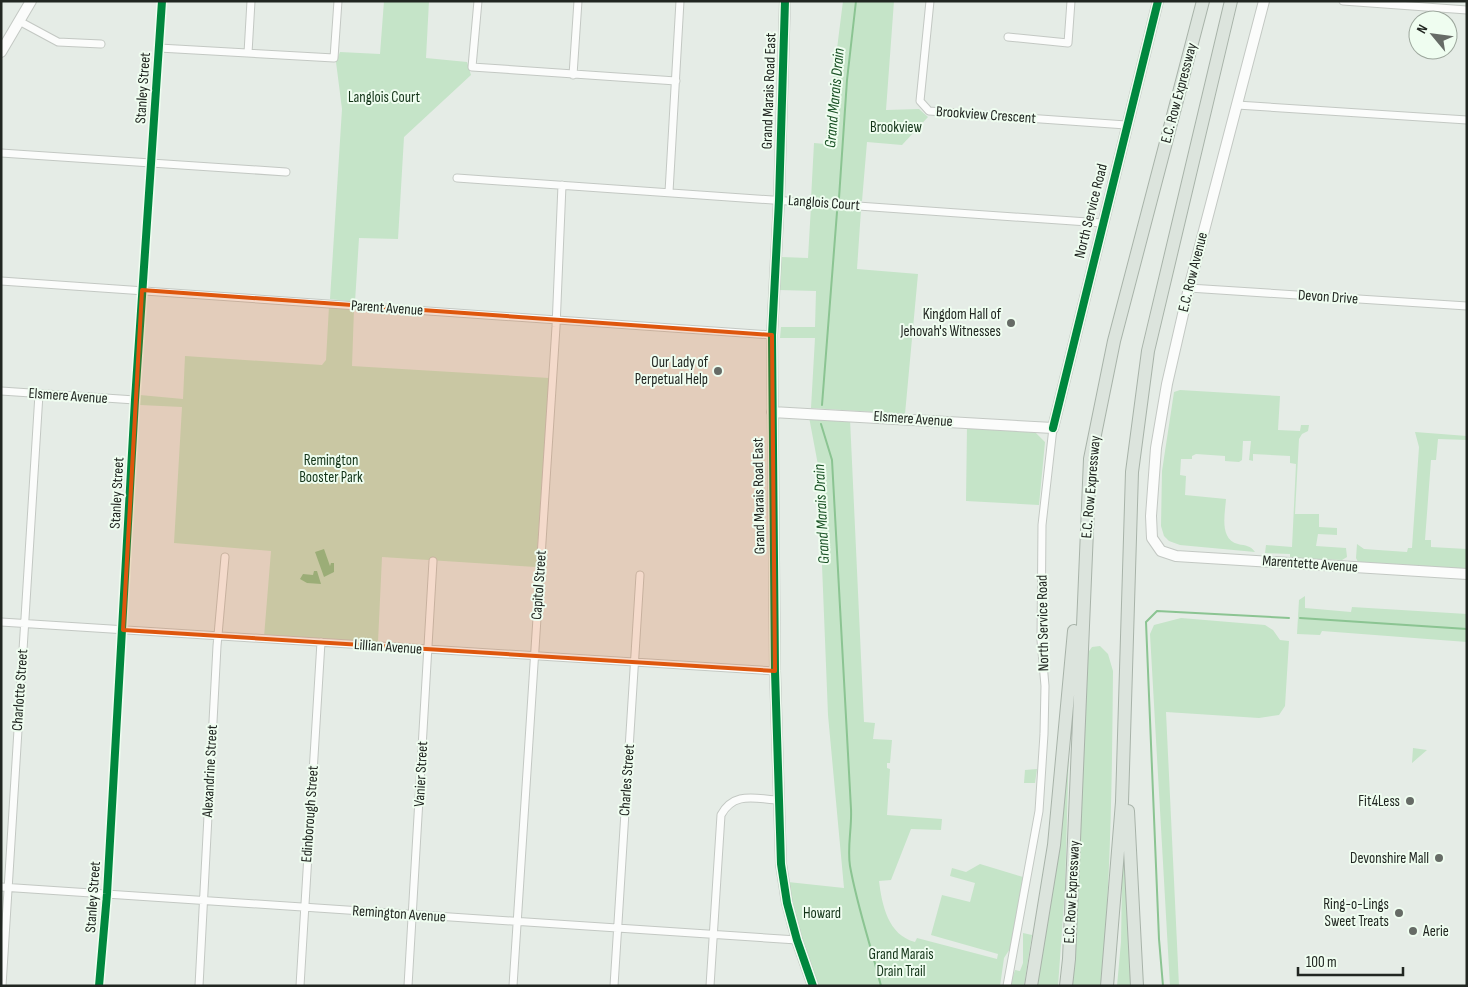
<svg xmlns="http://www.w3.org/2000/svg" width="1468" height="987" font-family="'Sofia Sans Condensed',sans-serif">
	<rect width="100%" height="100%" fill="#e5ece6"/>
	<path fill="#c5e4c8" d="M384,1H429L426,58L467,62L471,75L404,137L398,239L359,238L355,302L330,299L342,109L336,62L340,52L380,54Z
		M843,1H894L886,110L919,109L928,117L902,145L867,142L862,201L811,199L814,143L825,144Z
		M811,206L861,210L857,269L918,274L905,414L811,408L815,338H780L781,327H815L816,291L779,290L781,257L808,258Z
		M329,306L354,309L352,366L549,378L536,567L382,557L378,642L264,637L271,551L174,543L182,407L140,405V395L183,399L185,356L322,365L326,360Z
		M1180,390L1280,396L1278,430L1300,431L1301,425H1309L1308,431L1302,434L1299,439L1295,514H1319V527L1337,528V535L1318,534L1316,546L1346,548L1347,557L1342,560L1290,558V554L1265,553L1266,545L1292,547L1296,464L1290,463V456L1253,454V461L1249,460L1251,441H1243L1242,460L1239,462L1225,461V456L1196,454L1192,456V459H1181L1180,475L1186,476L1185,495L1226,499C1225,514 1219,539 1238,544C1246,546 1250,545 1255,552L1180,545L1169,541L1164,536L1161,526L1162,471L1174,392Z
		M809,417L850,419L864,722L875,723L873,739L892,740L890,763H887V768L890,769L887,815L942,819L941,830L911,829L891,880L879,881C882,905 888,935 915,942L917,938L997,959L998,954L931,935L942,895L970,902L975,883L950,876L952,868L966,872L980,864L1023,877L1013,944L1004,958L1000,986H819L801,937L788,882L844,888L828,715L818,465Z
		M967,426L1035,432L1045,442L1039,505L966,501Z
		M1415,432L1467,436V440L1438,439L1436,460H1431L1425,540H1431V547L1467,549V571L1359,564L1356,558L1357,544L1364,549L1407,552L1408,548H1412L1419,447Z
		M1305,596V608L1351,612L1352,607L1467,614V642L1322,631L1320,635L1297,634L1299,600Z
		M1181,618L1265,625L1273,630L1280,640L1289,641L1285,706L1279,715L1259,718L1166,712L1179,986H1170L1150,634L1154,625Z
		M1100,646L1108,654L1113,671C1112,776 1111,881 1101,986H1071L1087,654L1092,647Z
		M1069,745L1065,889L1058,986H1035Z
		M1413,748L1427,750L1412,763Z
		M1037,769L1035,783H1024L1025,770Z
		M1123,817L1133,986H1117L1121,942Z
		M1023,933L1032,935L1024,986H1010L1015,970L1020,971L1023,963Z"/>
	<path fill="#8bc492" d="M324,549L330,566L331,563H334V572L324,577L315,552Z
		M314,571H317L321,584L307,583L300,579L303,574L313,575Z"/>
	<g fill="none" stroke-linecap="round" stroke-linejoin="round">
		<path stroke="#8bc492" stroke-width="2" d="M839,198L847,80L856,1
			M822,405L837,212
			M821,424L832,460L851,809C852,828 847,847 850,866C857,906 871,946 881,986
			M1300,618L1467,629
			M1163,986L1159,939L1146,622L1157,611L1289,618"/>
		<g stroke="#c3c8c3" stroke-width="9">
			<path id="street" d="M478,1L472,67L676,81
				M930,1L920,101L929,111L1126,125
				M1343,1L1467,10
				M19,21L58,42L101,44
				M1008,37L1068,43L1071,1
				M159,48L334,58L338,1
				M248,53L251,1
				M573,75L578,1
				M1237,105L1467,120
				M1,153L286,172
				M457,178L1102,223
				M669,192L680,1
				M1,281L772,335
				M1189,288L1467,306
				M1,391L135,400
				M1,622L775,671
				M1,887L797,940
				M2,986L39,394
				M99,986L107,894L135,400L162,1
				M199,986L217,646L225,557
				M300,986L321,642
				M408,986L433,561
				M513,986L556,327L562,185
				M614,986L640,575
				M710,986L721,815C734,791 755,799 779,800
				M1007,986L1039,811L1044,734L1045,686L1041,640L1042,525L1053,428"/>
		</g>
		<g stroke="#c3c8c3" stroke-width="12">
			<path id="secondary" d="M785,1L779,200L772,335L775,671L781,864L787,903L797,940L813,986
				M1264,1L1189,288L1167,384L1156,448L1151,516L1152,538L1161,551L1176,556L1467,574
				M1,52L31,1
				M772,412L1053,428L1158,1"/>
		</g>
		<g stroke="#a8b3a9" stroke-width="14">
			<path id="highway" d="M1128,811L1137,986
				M1031,986L1054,845L1074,631
				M1066,986L1069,959L1090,459L1114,341L1203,1
				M1107,986L1122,802L1132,472L1148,351L1231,1"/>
		</g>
		<use href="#street" stroke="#fbfcfb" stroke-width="7"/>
		<use href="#secondary" stroke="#fbfcfb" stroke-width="10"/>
		<use href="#highway" stroke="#dce4dd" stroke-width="12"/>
		<g stroke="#effdf0" stroke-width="11">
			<path id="cycleway" d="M785,1L779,200L772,335L775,671L781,864L787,903L797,940L813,986
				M1053,428L1158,1
				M99,986L107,894L135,400L162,1"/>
		</g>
		<use href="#cycleway" stroke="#00873e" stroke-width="8"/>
	</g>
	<path fill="#de560d" fill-opacity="0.2" stroke="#de560d" stroke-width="4" stroke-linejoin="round" d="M142,290L772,335L775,671L123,630Z"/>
	<g fill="#666b66" stroke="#effdf0" stroke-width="2">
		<circle cx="1011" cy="323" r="5"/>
		<circle cx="718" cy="371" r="5"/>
		<circle cx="1410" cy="801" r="5"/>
		<circle cx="1439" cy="858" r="5"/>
		<circle cx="1399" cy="913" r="5"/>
		<circle cx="1413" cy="931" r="5"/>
	</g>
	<g text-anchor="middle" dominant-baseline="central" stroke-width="4" stroke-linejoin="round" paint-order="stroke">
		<g font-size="15" fill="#212621" stroke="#effdf0">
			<text transform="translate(143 88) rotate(-86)">Stanley Street</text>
			<text transform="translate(769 91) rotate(-88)">Grand Marais Road East</text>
			<text transform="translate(1179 93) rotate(-75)">E.C. Row Expressway</text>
			<text transform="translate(986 115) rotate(4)">Brookview Crescent</text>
			<text transform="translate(824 203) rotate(4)">Langlois Court</text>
			<text transform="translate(1091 211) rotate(-76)">North Service Road</text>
			<text transform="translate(1193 272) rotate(-76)">E.C. Row Avenue</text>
			<text transform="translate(1328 297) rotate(4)">Devon Drive</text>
			<text transform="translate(387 308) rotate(4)">Parent Avenue</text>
			<text transform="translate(68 396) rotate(4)">Elsmere Avenue</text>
			<text transform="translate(913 419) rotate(4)">Elsmere Avenue</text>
			<text transform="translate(1091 487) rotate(-85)">E.C. Row Expressway</text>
			<text transform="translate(117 493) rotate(-87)">Stanley Street</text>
			<text transform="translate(759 496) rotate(-91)">Grand Marais Road East</text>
			<text transform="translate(1310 564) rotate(4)">Marentette Avenue</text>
			<text transform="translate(539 585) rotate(-86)">Capitol Street</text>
			<text transform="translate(1043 623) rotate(-91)">North Service Road</text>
			<text transform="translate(388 647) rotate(4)">Lillian Avenue</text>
			<text transform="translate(20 690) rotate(-86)">Charlotte Street</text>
			<text transform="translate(210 771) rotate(-87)">Alexandrine Street</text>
			<text transform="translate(421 774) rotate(-87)">Vanier Street</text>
			<text transform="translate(627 780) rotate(-86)">Charles Street</text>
			<text transform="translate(310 814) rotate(-86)">Edinborough Street</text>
			<text transform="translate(1072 892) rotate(-87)">E.C. Row Expressway</text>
			<text transform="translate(93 897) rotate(-86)">Stanley Street</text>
			<text transform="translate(399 914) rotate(4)">Remington Avenue</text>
		</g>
		<g font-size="15" fill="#123317" stroke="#effdf0">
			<text x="384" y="97">Langlois Court</text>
			<text x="896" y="127">Brookview</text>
			<text x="331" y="460">Remington<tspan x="331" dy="17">Booster Park</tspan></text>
			<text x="822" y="913">Howard</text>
			<text x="901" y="954">Grand Marais<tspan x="901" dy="17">Drain Trail</tspan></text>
		</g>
		<g font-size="15" fill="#212621" stroke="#effdf0" text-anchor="end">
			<text x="1001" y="314">Kingdom Hall of<tspan x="1001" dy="17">Jehovah's Witnesses</tspan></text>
			<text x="708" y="362">Our Lady of<tspan x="708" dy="17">Perpetual Help</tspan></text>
			<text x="1400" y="801">Fit4Less</text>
			<text x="1429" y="858">Devonshire Mall</text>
			<text x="1389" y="904">Ring-o-Lings<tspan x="1389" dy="17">Sweet Treats</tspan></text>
			<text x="1423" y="931" text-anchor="start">Aerie</text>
		</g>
		<g font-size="16" font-style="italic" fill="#195124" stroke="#effdf0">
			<text transform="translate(835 98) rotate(-85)">Grand Marais Drain</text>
			<text transform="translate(822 514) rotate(-93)">Grand Marais Drain</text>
		</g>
	</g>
	<rect width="1468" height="987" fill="none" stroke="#212621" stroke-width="5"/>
	<g transform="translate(1433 35) rotate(299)"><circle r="24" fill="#effdf0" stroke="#9da79d"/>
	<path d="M0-4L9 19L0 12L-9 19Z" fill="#666b66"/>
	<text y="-8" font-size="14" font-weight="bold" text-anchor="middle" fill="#212621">N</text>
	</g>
	<path d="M1298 967v8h105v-8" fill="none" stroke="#212621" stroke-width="2.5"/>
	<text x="1306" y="967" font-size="15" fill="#212621" stroke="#effdf0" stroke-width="4" paint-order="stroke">100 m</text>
</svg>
